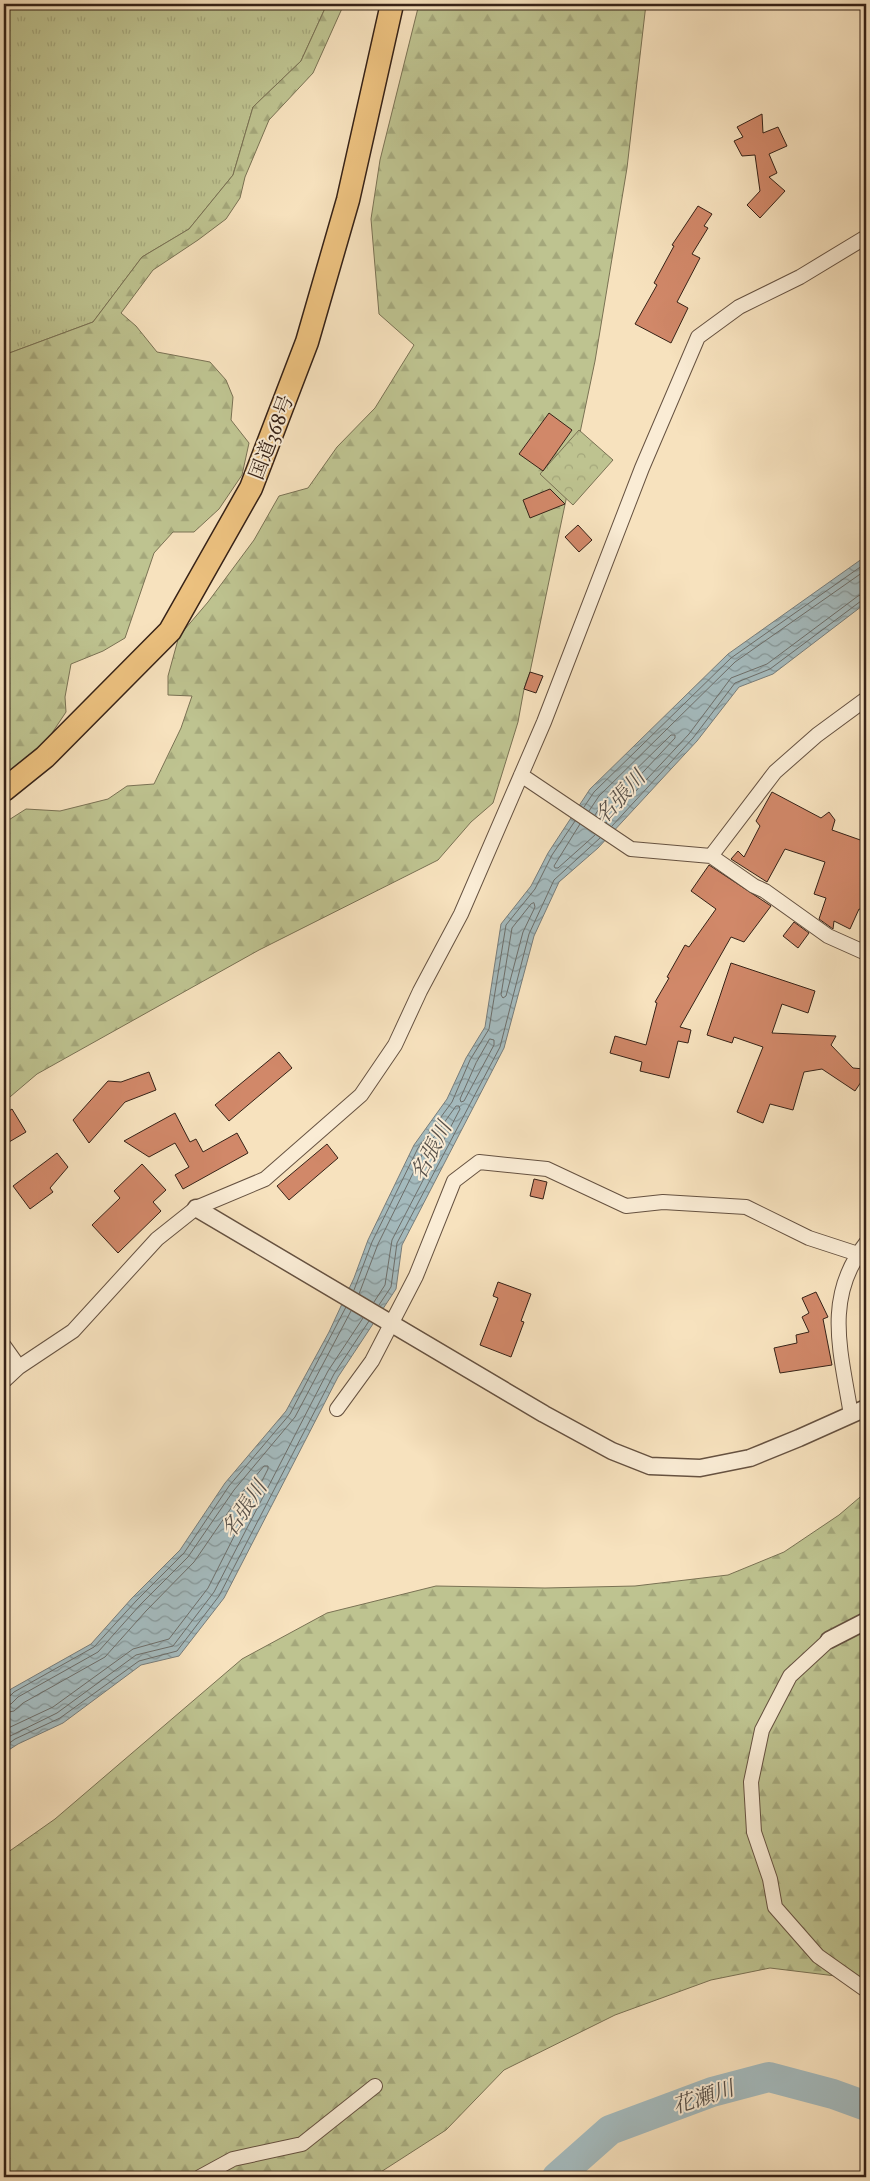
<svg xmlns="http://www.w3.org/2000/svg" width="870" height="2181" font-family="'IM FELL Great Primer','Noto Serif JP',serif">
	<defs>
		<pattern id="grass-tufts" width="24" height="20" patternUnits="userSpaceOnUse" patternTransform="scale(1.25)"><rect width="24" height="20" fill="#bec390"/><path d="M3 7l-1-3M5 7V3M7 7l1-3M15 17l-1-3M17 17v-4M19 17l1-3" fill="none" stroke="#a4a77b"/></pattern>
		<pattern id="forest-firs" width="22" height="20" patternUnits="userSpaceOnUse" patternTransform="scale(1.25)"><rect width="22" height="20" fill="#bec390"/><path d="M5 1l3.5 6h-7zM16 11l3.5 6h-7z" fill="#a4a77b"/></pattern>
		<pattern id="park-crowns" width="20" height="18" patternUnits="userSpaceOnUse" patternTransform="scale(1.25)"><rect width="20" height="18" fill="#bec390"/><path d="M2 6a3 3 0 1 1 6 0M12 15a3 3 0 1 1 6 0" fill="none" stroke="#a4a77b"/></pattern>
		<pattern id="water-waves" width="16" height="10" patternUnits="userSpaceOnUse" patternTransform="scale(1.25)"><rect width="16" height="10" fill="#a4babd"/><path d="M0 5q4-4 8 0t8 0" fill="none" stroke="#869799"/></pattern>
	</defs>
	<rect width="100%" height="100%" fill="#f7e2be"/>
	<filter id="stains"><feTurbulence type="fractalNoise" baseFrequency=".004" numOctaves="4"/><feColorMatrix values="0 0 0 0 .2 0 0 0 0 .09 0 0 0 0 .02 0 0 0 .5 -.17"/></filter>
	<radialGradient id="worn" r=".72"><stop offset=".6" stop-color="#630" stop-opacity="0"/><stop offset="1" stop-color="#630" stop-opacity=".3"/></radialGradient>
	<path fill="url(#grass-tufts)" stroke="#7a7254" d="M4,4H327L301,61L253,107L233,175L189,229L142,257L93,322L4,355Z"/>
	<path fill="url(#forest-firs)" stroke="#7a7254" d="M327,4H344L313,73L269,120L245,177L240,198L226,219L198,240L153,270L121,313L136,326L157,352L210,362L226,380L233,397L231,420L249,443L242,475L219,509L194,532H173L154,553L125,638L103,651L71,664L65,697L66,712L40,751L4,774V355L93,322L142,257L189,229L233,175L253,107L301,61Z
		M419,4H646L627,168L595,361L530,672L524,689L518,722L493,803L471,822L438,860L259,950L37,1074L4,1102V823L26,809L60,811L108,799L127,786L154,784L181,728L192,696L168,695V676L179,636L208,602L254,540L279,496L308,488L337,447L375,408L414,345L379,314L371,219L380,160Z
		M866,1492V1982L844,1977L770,1968L711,1980L615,2015L504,2070L446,2130L373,2177H4V1855L55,1819L242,1659L327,1613L436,1586L545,1588L635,1586L728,1575L784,1552L839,1515Z"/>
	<path fill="url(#park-crowns)" stroke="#7a7254" d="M579,430L613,460L573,505L540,474Z"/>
	<path fill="url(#water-waves)" stroke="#787d7b" d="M866,556V603L773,674L739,687L697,741L598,848L559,882L534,936L504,1048L402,1245L396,1289L338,1377L224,1598L179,1656L141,1665L63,1723L18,1744L4,1753V1696L11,1689L91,1644L132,1598L180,1550L225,1483L286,1411L329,1332L354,1278L368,1240L414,1145L447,1099L466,1058L485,1027L501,924L531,886L548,853L590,789L728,654Z"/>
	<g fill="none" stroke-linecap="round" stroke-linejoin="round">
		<path stroke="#6d6e6a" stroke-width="1" d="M584,807L594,792L731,658L866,563
			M589,811L599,796L735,662L866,570
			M595,815L604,801L671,735H675V738L600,818
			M606,823L689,734L731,678L767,664L858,596L866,593
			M580,824L554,866L555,868H558L595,835
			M612,826L693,738L735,683L770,669L861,601L866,600
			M534,903L535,907L523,932L506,996L503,998L501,995L512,928L531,904Z
			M490,1039L494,1040V1045L464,1101L461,1102L460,1099L476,1063Z
			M354,1290L372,1242L418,1148L452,1102L470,1060L489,1029L506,925L535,889L552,855L575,821
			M359,1294L378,1244L424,1151L456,1106H459L460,1109L392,1240L385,1285L374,1302
			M379,1305L391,1287L397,1243L500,1047L529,934L554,880L600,838
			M4,1699L8,1698L14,1692L94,1647L136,1601L184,1553L229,1486L290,1414L346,1307
			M4,1705L11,1704L18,1697L98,1652L140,1605L188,1557L234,1490L295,1417L351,1311
			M4,1713L14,1711L23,1703L105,1657L146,1611L194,1562L240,1495L264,1466H268V1469L208,1588L169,1639L133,1649L53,1707L4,1730
			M4,1739L57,1713L136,1655L173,1646L214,1592L328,1371L363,1318
			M4,1747L15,1739L60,1718L139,1661L177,1651L219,1596L334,1374L369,1321"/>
		<path stroke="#a4babd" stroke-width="30" d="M557,2177L610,2130L712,2092L769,2077L833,2094L866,2106"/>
	</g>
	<path fill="#d18869" stroke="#362217" d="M762,114L763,133L778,127L787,146L769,154L777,173L769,177L785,191L760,218L747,205L760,191L755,155L742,156L734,141L743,137L737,127Z
		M698,206L712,214L704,226L708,228L692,254L700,258L677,302L688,308L671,343L635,324L657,285L654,283L674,246L672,245Z
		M549,413L572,430L543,471L519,454Z
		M550,489L565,504L530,518L523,500Z
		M578,525L592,540L579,552L565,537Z
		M530,672L543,676L536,693L524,689Z
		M772,792L821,818L829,812L835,820L832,830L866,842V911L859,909L850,929L834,921L833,929L819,919L826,898L814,894L825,862L785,849L767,882L731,859L738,851L744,857L760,826L756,821Z
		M709,865L771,906L744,942L731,937L680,1027L691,1030L688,1043L678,1041L669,1078L640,1071L642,1062L610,1053L615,1036L646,1045L657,1003L655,1002L669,978L667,977L685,945L689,947L716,909L691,891Z
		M794,922L809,933L798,948L783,936Z
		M731,963L815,991L808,1013L782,1004L772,1033L836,1036L831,1045L853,1068L864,1069L863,1079L855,1091L822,1069L804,1072L793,1110L770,1104L763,1123L737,1112L763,1047L734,1037L732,1043L707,1035Z
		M279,1052L292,1068L229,1121L215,1105Z
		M149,1072L156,1090L125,1102L89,1143L73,1120L108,1081L121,1082Z
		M12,1109L26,1132L4,1145V1114Z
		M175,1113L190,1142L196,1139L203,1152L237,1133L248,1153L183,1189L175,1175L189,1167L175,1143L149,1157L124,1141Z
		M327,1144L338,1158L289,1200L277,1186Z
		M57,1153L68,1167L50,1188L53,1192L30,1209L13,1186Z
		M142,1164L166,1190L153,1202L161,1211L118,1253L92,1225L120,1198L114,1191Z
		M534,1179L547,1182L543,1199L530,1196Z
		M498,1282L531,1294L521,1321L524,1322L511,1357L480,1345L498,1298L493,1296Z
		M816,1292L828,1317L823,1319L832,1365L780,1373L774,1348L797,1343L796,1335L809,1332L802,1317L809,1313L802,1298Z"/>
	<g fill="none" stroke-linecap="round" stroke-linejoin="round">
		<g stroke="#665241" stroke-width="16">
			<path id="minor" d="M521,775L631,849L711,856L754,886L765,891L828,936L866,953
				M711,856L775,772L817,735L866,699
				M4,1346L19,1367
				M4,1381L19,1367L73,1331L157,1239L196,1208L265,1179L361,1095L395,1045L420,991L461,914L544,722L642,468L698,337L739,307L800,277L866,237
				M337,1409L372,1361L416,1276L454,1181L479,1162L547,1169L626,1206L663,1202L746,1207L809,1238L858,1254
				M851,1415C841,1352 823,1298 866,1243
				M829,1640L790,1676L762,1730L751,1782L754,1832L770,1879L775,1907L818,1956L866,1990
				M200,2177L233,2159L302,2144L375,2086"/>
		</g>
		<g stroke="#665241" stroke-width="19">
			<path id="tertiary" d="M196,1208L544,1414L612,1451L650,1466L700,1468L750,1458L799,1438L866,1408
				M829,1640L866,1621"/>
		</g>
		<g stroke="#362217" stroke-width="25">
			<path id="trunk" d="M4,790L45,757L170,631L251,488L307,342L348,200L392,4"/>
		</g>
		<use href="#minor" stroke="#faecd5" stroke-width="14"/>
		<use href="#tertiary" stroke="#faecd5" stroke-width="16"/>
		<use href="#trunk" stroke="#ecc17f" stroke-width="22"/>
	</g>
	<g text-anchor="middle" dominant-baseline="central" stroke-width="4" stroke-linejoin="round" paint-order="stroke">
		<g font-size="20" fill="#362217" stroke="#faecd5">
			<text transform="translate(271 437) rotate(-69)">国道368号</text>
		</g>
		<g font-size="21" font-style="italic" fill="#575049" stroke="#faecd5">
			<text transform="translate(620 797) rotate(-48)">名張川</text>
			<text transform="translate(431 1151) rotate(-62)">名張川</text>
			<text transform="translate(244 1509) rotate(-56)">名張川</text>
			<text transform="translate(703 2097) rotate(-18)">花瀬川</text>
		</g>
	</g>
	<rect width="870" height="2181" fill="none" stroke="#f7e2be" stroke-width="20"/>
	<rect x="5" y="5" width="860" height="2171" fill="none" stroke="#362217" stroke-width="2.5"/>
	<rect x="10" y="10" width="850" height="2161" fill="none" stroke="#362217"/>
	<rect width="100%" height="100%" filter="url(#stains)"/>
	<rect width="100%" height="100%" fill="url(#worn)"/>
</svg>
